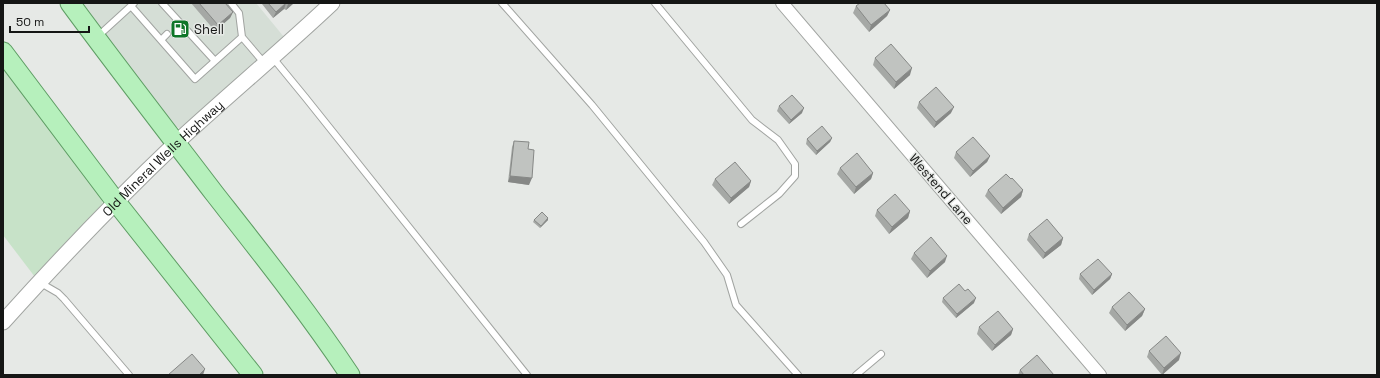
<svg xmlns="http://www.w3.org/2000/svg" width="1380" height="378" font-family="'Space Grotesk',sans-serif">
	<rect width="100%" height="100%" fill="#e6e9e6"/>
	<path fill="#d5ded6" d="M80,3H256L284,37L182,129L166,123Z"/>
	<path fill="#c7e2c8" d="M3,67L101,198L103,204L35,277L3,235Z"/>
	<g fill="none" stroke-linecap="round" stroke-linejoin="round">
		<g stroke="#a1a4a1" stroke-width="8">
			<path id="service" d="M134,3L131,6L195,79L242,37
				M162,3L215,61
				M231,3L239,13L242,37L265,64
				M502,3L592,105L704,242L727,275L736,305L798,375
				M655,3L752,120L778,140L795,164V176L779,194L741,224
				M97,37L131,6
				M161,40L167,34
				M273,58L305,97L527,375
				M39,282L58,293L64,299L129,375
				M856,375L881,354"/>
		</g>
		<g stroke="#a1a4a1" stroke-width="14">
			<path id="minor" d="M782,3L1100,375"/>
		</g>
		<g stroke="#a1a4a1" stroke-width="17">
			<g id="tertiary">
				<path id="s1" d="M3,322C58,261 115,201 175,144C227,96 281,51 332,3"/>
			</g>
		</g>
		<g stroke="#5e9d64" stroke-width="21">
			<path id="primary" d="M70,3C117,67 166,130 214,193C261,253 308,312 350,375
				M3,52L116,202L253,375"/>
		</g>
		<use href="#service" stroke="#fff" stroke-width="6"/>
		<use href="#minor" stroke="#fff" stroke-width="12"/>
		<use href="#tertiary" stroke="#fff" stroke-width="15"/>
		<use href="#primary" stroke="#b6f0bc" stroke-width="19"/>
	</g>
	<path fill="#a5a8a5" d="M191,3H225L233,12L230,18L215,31Z
		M262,3H294L286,10L284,9L273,18L262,4Z
		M856,6L890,10L887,16L869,32L853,13Z
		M875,58L910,75L894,89L873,65Z
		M919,102L951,113L934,128L917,108Z
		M779,106L802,113L789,124L777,111Z
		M832,138L830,142L816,155L806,144L807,139Z
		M514,141L528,149L529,185L508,182L512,147Z
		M956,152L990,156L987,162L970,177L954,158Z
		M840,168L873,173L871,179L854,194L837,174Z
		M715,179L751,181L749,187L729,204L712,185Z
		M1011,179L1023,190L1021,197L1001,214L985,196L988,190Z
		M877,210L910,211L908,218L889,234L875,216Z
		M548,218V220L540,228L533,222L534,220Z
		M1029,234L1063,238L1061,245L1043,259L1027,240Z
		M914,253L945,262L927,278L911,259Z
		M1080,274H1112L1110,279L1092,295L1079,279Z
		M965,291L974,303L956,318L942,302L943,298Z
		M1112,307L1145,309L1142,316L1125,331L1109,313Z
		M979,327L1013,329L1011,335L992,351L977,334Z
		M1149,351L1179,360L1162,375L1147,357Z
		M1020,370L1054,375H1018Z"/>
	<path fill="#868886" d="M286,3L284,9L273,18L276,12Z
		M289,3H294L286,10L288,4Z
		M890,10L887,16L869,32L871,25Z
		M233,12L230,18L215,31L218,25Z
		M912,68L910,75L894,89L896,82Z
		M954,107L951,113L934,128L936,122Z
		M804,108L802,113L789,124L791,120Z
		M832,138L830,142L816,155L817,151Z
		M990,156L987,162L970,177L973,171Z
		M873,173L871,179L854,194L856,187Z
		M510,176L532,178L529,185L508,182Z
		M751,181L749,187L729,204L731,198Z
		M1023,190L1021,197L1001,214L1003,208Z
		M910,211L908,218L889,234L892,227Z
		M548,218V220L540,228L541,226Z
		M1063,238L1061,245L1043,259L1045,253Z
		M947,256L945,262L927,278L930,271Z
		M1112,274L1110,279L1092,295L1094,290Z
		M976,298L974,303L956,318L957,314Z
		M1145,309L1142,316L1125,331L1127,325Z
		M1013,329L1011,335L992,351L995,345Z
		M1181,353L1179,360L1162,375L1164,368Z
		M205,369L203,375H199Z"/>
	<path fill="#c0c3c0" stroke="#868886" d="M199,3H225L233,12L218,25Z
		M268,3H286L276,12Z
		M860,3H884L890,10L871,25L856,6Z
		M891,44L912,68L896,82L875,58Z
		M936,87L954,107L936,122L919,102Z
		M792,95L804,108L791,120L779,106Z
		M822,126L832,138L817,151L807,139Z
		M973,137L990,156L973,171L956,152Z
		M514,141L529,142L528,149L534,150L532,178L510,176Z
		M857,153L873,173L856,187L840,168Z
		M735,162L751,181L731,198L715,179Z
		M1006,174L1011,179L1012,178L1023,190L1003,208L988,190Z
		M895,194L910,211L892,227L877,210Z
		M542,212L548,218L541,226L534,220Z
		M1047,219L1063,238L1045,253L1029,234Z
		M931,237L947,256L930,271L914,253Z
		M1098,259L1112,274L1094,290L1080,274Z
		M959,284L965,291L968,289L976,298L957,314L943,298Z
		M1129,292L1145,309L1127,325L1112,307Z
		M998,311L1013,329L995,345L979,327Z
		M1166,336L1181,353L1164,368L1149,351Z
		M192,354L205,369L199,375H168Z
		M1037,355L1054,375H1024L1020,370Z"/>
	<defs>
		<g id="fuel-square" transform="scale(1)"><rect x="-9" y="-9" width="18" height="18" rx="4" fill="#0e7628" stroke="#e6e9e6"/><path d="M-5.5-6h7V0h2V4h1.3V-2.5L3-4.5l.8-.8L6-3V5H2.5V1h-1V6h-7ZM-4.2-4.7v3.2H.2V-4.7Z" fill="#fff"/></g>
	</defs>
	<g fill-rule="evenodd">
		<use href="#fuel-square" x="180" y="29"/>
	</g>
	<g text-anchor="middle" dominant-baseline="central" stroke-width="3" stroke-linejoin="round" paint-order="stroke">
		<g font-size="13" fill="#151615" stroke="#e6e9e6" text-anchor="start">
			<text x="194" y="29">Shell</text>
		</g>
		<g font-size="13" fill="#151615" stroke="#e6e9e6">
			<text stroke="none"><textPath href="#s1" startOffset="229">Old Mineral Wells Highway</textPath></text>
			<text transform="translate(941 189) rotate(49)">Westend Lane</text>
		</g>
	</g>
	<rect width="1380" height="378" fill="none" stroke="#151615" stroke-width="8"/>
	<path d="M10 26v6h79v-6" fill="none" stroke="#151615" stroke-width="2"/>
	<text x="16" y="26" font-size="12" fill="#151615" stroke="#e6e9e6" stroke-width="3" paint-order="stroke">50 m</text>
</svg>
